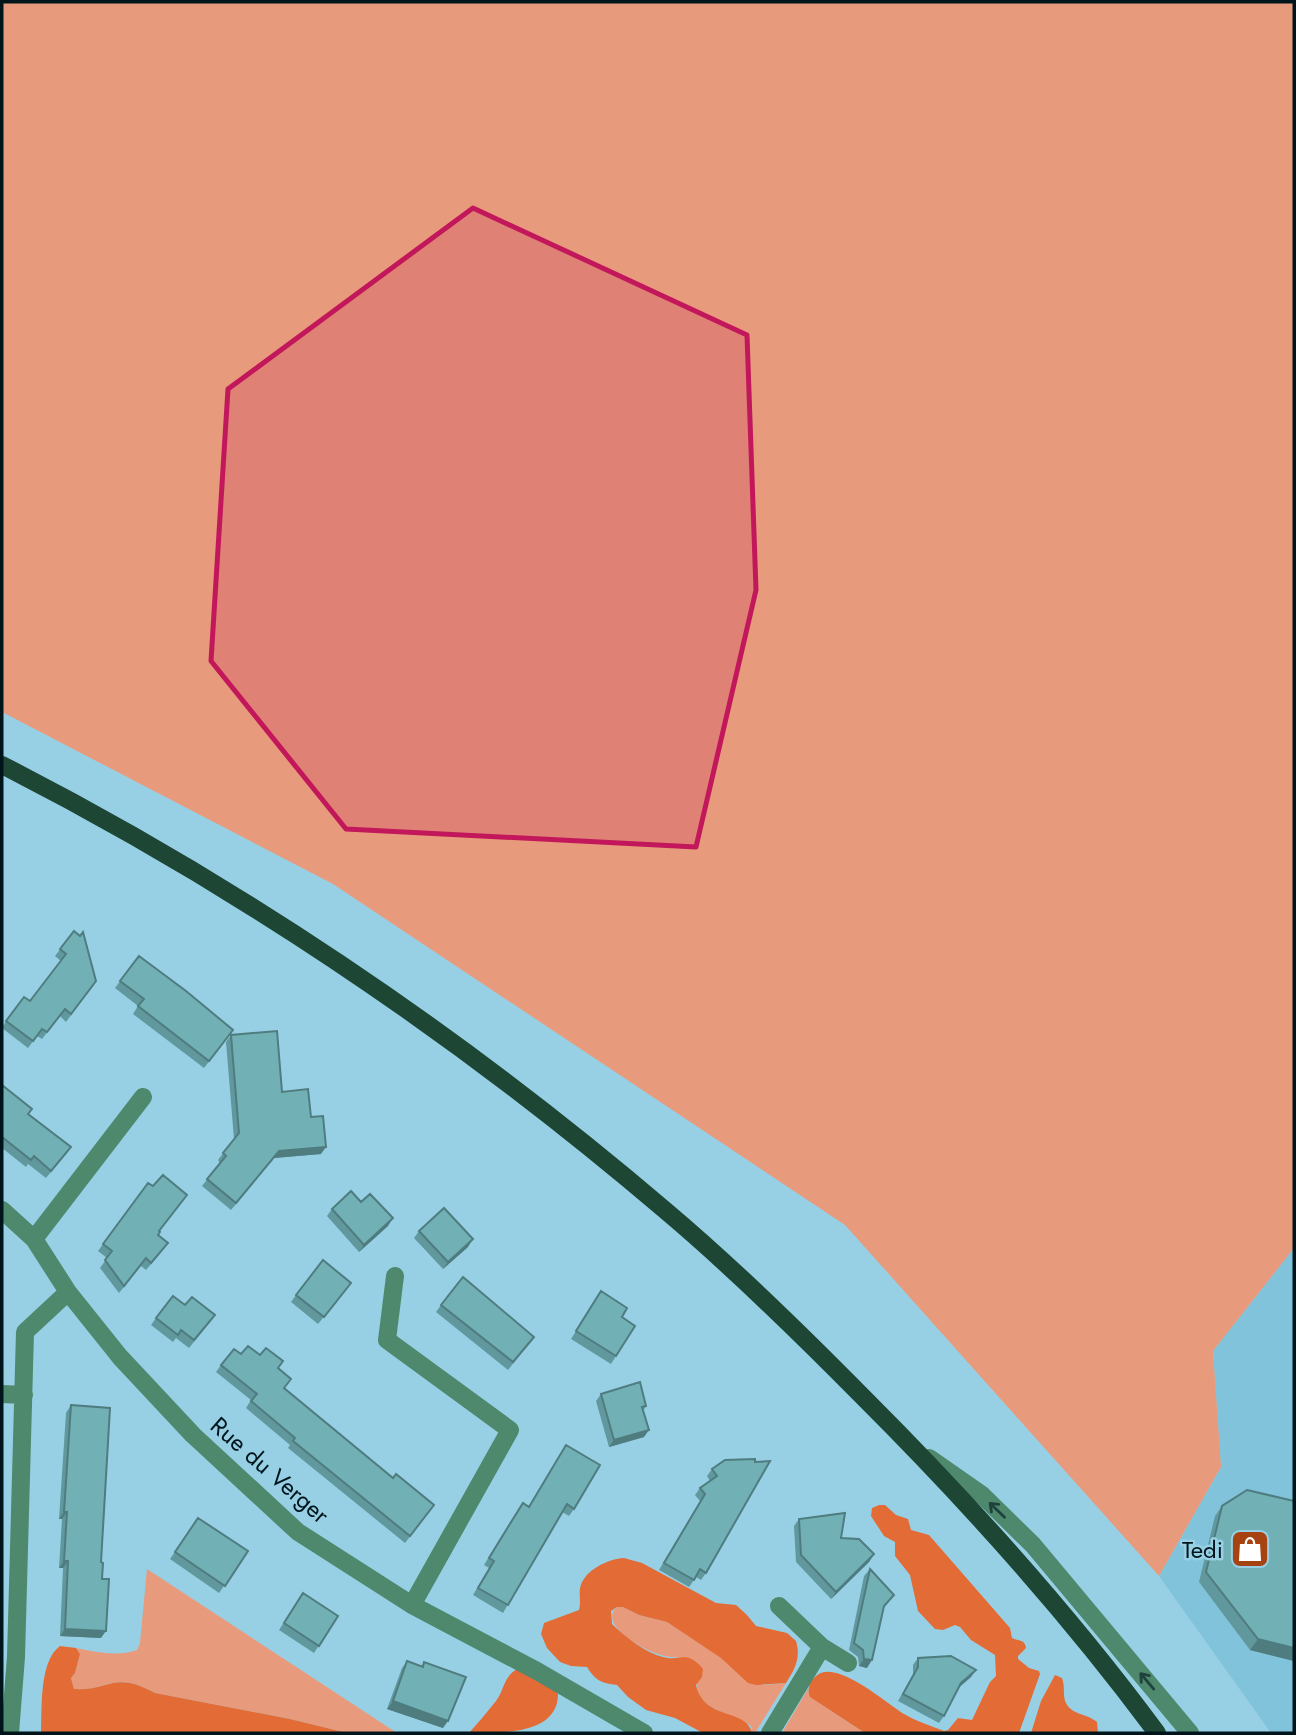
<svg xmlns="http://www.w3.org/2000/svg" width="1296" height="1735" font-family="Jost,sans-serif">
	<rect width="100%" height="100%" fill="#97d0e5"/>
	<path fill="#81c3db" d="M1294,1248V1733H1271L1159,1576L1221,1467L1213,1351Z"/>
	<path fill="#e89b7c" d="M2,2H1294V1248L1213,1351L1221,1467L1159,1576L845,1225L333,884L2,712Z
		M147,1569L397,1733H347L290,1719L155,1693C115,1670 109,1691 74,1689L71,1678L75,1673L80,1654L76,1648C97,1652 117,1657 137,1650L140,1643Z
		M617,1607H623L639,1615L667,1622L763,1685L786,1683L755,1733H752L751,1726C735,1715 691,1708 698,1681L677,1657C659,1661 594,1627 617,1607Z
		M809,1687L808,1691L821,1704L865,1733H782Z"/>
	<path fill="#e36b35" d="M879,1505H885L896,1515L908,1519L911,1530L929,1535L1010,1628L1012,1638C1018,1641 1025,1639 1026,1648L1018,1656V1659L1029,1668L1039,1671L1040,1674L1019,1733H865L810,1697C807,1689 809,1683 815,1677C834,1656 887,1704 904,1714C916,1721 931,1726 944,1731L948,1730L958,1718L972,1720L990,1682L996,1676L995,1655L971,1640L960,1627L955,1625L943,1630L935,1629L918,1611L910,1575L895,1556V1542L884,1536L871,1516L872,1508Z
		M624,1558L642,1563L716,1603L736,1605L747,1615L756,1626L787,1633L796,1641C801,1658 795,1669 786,1683L756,1685L748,1683L721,1658L667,1622L639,1615L623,1607H617L611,1611L612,1624C625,1637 646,1653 663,1657C682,1662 686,1649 703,1669L702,1677L696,1685C704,1721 747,1708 752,1733H703L675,1718L646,1710L628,1697L617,1685C601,1683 596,1681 587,1667L571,1666L560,1662L547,1648L541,1634L544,1623L579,1610C581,1602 579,1596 580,1588C584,1570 608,1559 624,1558Z
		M60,1646L76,1648L80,1654L75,1673L71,1678L74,1689C110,1691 114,1670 155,1693L290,1719L347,1733H41C42,1709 39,1661 60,1646Z
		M519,1668L549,1683L558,1694C558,1735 501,1733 469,1733C478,1723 487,1712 496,1701C505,1689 503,1676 519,1668Z
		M1055,1675L1062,1678C1065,1686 1063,1693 1065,1701C1071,1716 1087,1713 1097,1722L1098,1733H1031L1041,1701Z"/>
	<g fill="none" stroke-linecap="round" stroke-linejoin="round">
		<path stroke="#4e886d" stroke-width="18" d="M2,1210L34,1239L68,1292L120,1357L193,1435L298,1532L412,1605L537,1671L644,1733
			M34,1239L143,1097
			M395,1276L387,1340L510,1430L412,1605
			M2,1394L24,1395
			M929,1458L982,1495L1033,1545L1190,1733
			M779,1606L822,1647L848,1663
			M10,1733L16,1657L25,1332L68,1292
			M770,1733L822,1647"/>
		<path stroke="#1d4634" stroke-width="18" d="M2,765C239,886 463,1038 666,1211C736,1270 802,1335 866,1400C970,1504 1069,1614 1157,1733"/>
	</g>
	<path fill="#61989d" d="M74,931L96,981L66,1022L60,1016L42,1039L37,1036L28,1048L2,1028L6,1021L30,1001L61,961L55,956Z
		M139,956L228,1037L204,1068L133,1014L138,1006L115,988Z
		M231,1035L282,1092L311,1117L321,1154L274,1158L231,1210L202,1186L220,1163L218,1160L234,1139L226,1042Z
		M2,1085L66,1154L46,1178L28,1164L26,1167L2,1148Z
		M148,1183L182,1202L159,1231L158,1235L168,1243L163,1250L146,1270L141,1266L119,1293L100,1268L107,1258L98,1251Z
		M361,1202L388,1226L359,1252L327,1216L332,1209Z
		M419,1231L468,1247L443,1269L414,1238Z
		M351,1283L318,1324L291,1302L296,1295Z
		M596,1299L622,1317L616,1356L611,1364L571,1339Z
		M441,1305L534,1337L508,1370L436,1312Z
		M156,1318L210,1322L189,1348L176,1338L173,1342L151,1325Z
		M241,1354L260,1355L278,1368L284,1388L393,1478L434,1505L405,1543L288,1448L290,1445L246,1408L251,1400L216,1372L221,1365Z
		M601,1394L646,1406L643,1411L644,1437L609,1447L596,1401Z
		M71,1405L101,1562V1638L60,1636L63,1568H59L62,1519H59L66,1413Z
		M566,1445L574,1509L569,1516L562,1512L503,1613L473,1595L489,1568L484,1565L503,1534L523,1503L529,1506Z
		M725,1460L706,1573L701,1580L696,1577L689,1587L659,1570L700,1501L695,1495L700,1488L710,1481L707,1476L712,1469Z
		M1222,1506L1294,1661L1250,1650L1199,1582L1215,1516Z
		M198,1518L248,1551L219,1593L170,1559Z
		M799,1519L874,1554L869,1562L831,1599L796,1562L794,1526Z
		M870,1569L894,1595L883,1609L867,1668L859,1666L858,1657L849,1650L864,1576Z
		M303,1593L338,1616L314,1653L279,1630Z
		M918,1658L971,1677L958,1688L944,1716L939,1723L898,1701L913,1674V1665Z
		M407,1661L421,1666L424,1662L443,1728L387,1709L402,1668Z"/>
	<path fill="#4f7c7f" d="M326,1147L321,1154L274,1158L231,1210L279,1151Z
		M393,1218L388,1226L359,1252L364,1245Z
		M473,1239L468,1247L443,1269L448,1262Z
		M649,1430L644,1437L609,1447L614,1440Z
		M64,1512H67L62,1519H59Z
		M874,1554L869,1562L831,1599L836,1592Z
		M64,1561H68L63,1568H59Z
		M65,1629L106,1631L101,1638L60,1636Z
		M1258,1639L1294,1648V1661L1250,1650Z
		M864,1659L872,1660L867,1668L859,1666Z
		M976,1670L971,1677L956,1690L961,1683Z
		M393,1701L448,1721L443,1728L387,1709Z"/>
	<path fill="#71b1b6" stroke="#4f7c7f" stroke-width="2" d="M74,931L80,936L83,932L96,981L71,1014L65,1009L47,1032L42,1029L33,1041L6,1021L24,997L30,1001L66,954L60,949Z
		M139,956L186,991L233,1030L209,1061L138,1006L144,999L120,981Z
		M277,1031L282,1092L308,1089L311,1117L323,1116L326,1147L279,1151L236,1203L207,1179L226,1156L223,1153L239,1133L231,1035Z
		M2,1085L32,1109L28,1114L71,1147L51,1171L34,1156L31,1160L2,1137Z
		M163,1175L187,1195L159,1231L160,1232L158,1235L168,1243L151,1263L146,1258L124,1286L105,1260L112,1251L103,1244L148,1183L153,1186Z
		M351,1191L361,1202L370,1194L393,1218L364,1245L332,1209Z
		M444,1208L473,1239L448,1262L419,1231Z
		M323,1260L351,1283L324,1317L296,1295Z
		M463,1277L534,1337L513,1362L441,1305Z
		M601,1291L627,1308L622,1317L635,1326L616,1356L576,1331Z
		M173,1296L185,1305L192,1297L215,1315L194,1340L181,1330L178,1335L156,1318Z
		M248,1346L260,1355L266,1348L283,1361L278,1368L291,1379L284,1388L393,1478L396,1474L434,1505L410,1536L293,1441L295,1438L251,1401L257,1394L221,1365L234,1349L241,1354Z
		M640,1382L646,1406L642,1407L649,1430L614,1440L601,1394Z
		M71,1405L110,1408L101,1562L103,1563L102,1579H109L106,1631L65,1629L68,1561H64L67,1512H64Z
		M566,1445L600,1465L574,1509L567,1504L508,1605L478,1588L494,1561L489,1558L508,1527L523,1503L529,1507Z
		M755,1459V1462L770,1461L706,1573L700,1569L694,1580L664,1563L705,1494L700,1488L717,1476L712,1469L725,1460Z
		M1247,1490L1294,1501V1648L1258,1639L1206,1572L1222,1506Z
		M845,1513L841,1538L859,1539L874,1554L836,1592L801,1555L799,1519Z
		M198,1518L248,1551L225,1586L175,1552Z
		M870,1569L894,1595L884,1606L872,1660L864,1659L863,1650L854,1643Z
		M303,1593L338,1616L319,1646L284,1623Z
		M951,1656L976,1670L961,1683L944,1716L903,1694L918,1667V1658Z
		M407,1661L423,1667L424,1662L466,1677L448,1721L393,1701Z"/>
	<defs><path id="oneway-shaft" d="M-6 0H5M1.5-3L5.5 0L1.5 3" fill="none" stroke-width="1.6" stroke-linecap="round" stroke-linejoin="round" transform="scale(1.75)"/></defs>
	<g stroke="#1f423c">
		<use href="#oneway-shaft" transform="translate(997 1510) rotate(-136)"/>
		<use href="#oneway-shaft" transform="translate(1147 1681) rotate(-130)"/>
	</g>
	<path fill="#c2185b" fill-opacity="0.2" stroke="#c2185b" stroke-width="5" stroke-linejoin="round" d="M473,208L747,335L756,590L696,847L346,829L211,661L228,389Z"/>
	<defs>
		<g id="shop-square" transform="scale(2.0125)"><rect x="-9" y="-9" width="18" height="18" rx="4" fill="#a74310" stroke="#97d0e5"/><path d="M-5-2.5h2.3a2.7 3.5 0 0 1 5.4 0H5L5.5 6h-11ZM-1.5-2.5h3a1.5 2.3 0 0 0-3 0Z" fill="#fff"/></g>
	</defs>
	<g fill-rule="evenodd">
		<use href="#shop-square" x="1250" y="1549"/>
	</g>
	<g text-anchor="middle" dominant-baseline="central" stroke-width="5" stroke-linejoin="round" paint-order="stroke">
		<g font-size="24" fill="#00141b" stroke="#97d0e5">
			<text transform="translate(270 1470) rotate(41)">Rue du Verger</text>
		</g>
		<g font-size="24" fill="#00141b" stroke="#97d0e5" text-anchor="end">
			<text x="1223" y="1549">Tedi</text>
		</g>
	</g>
	<rect width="1296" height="1735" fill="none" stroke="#00141b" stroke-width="7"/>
</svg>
